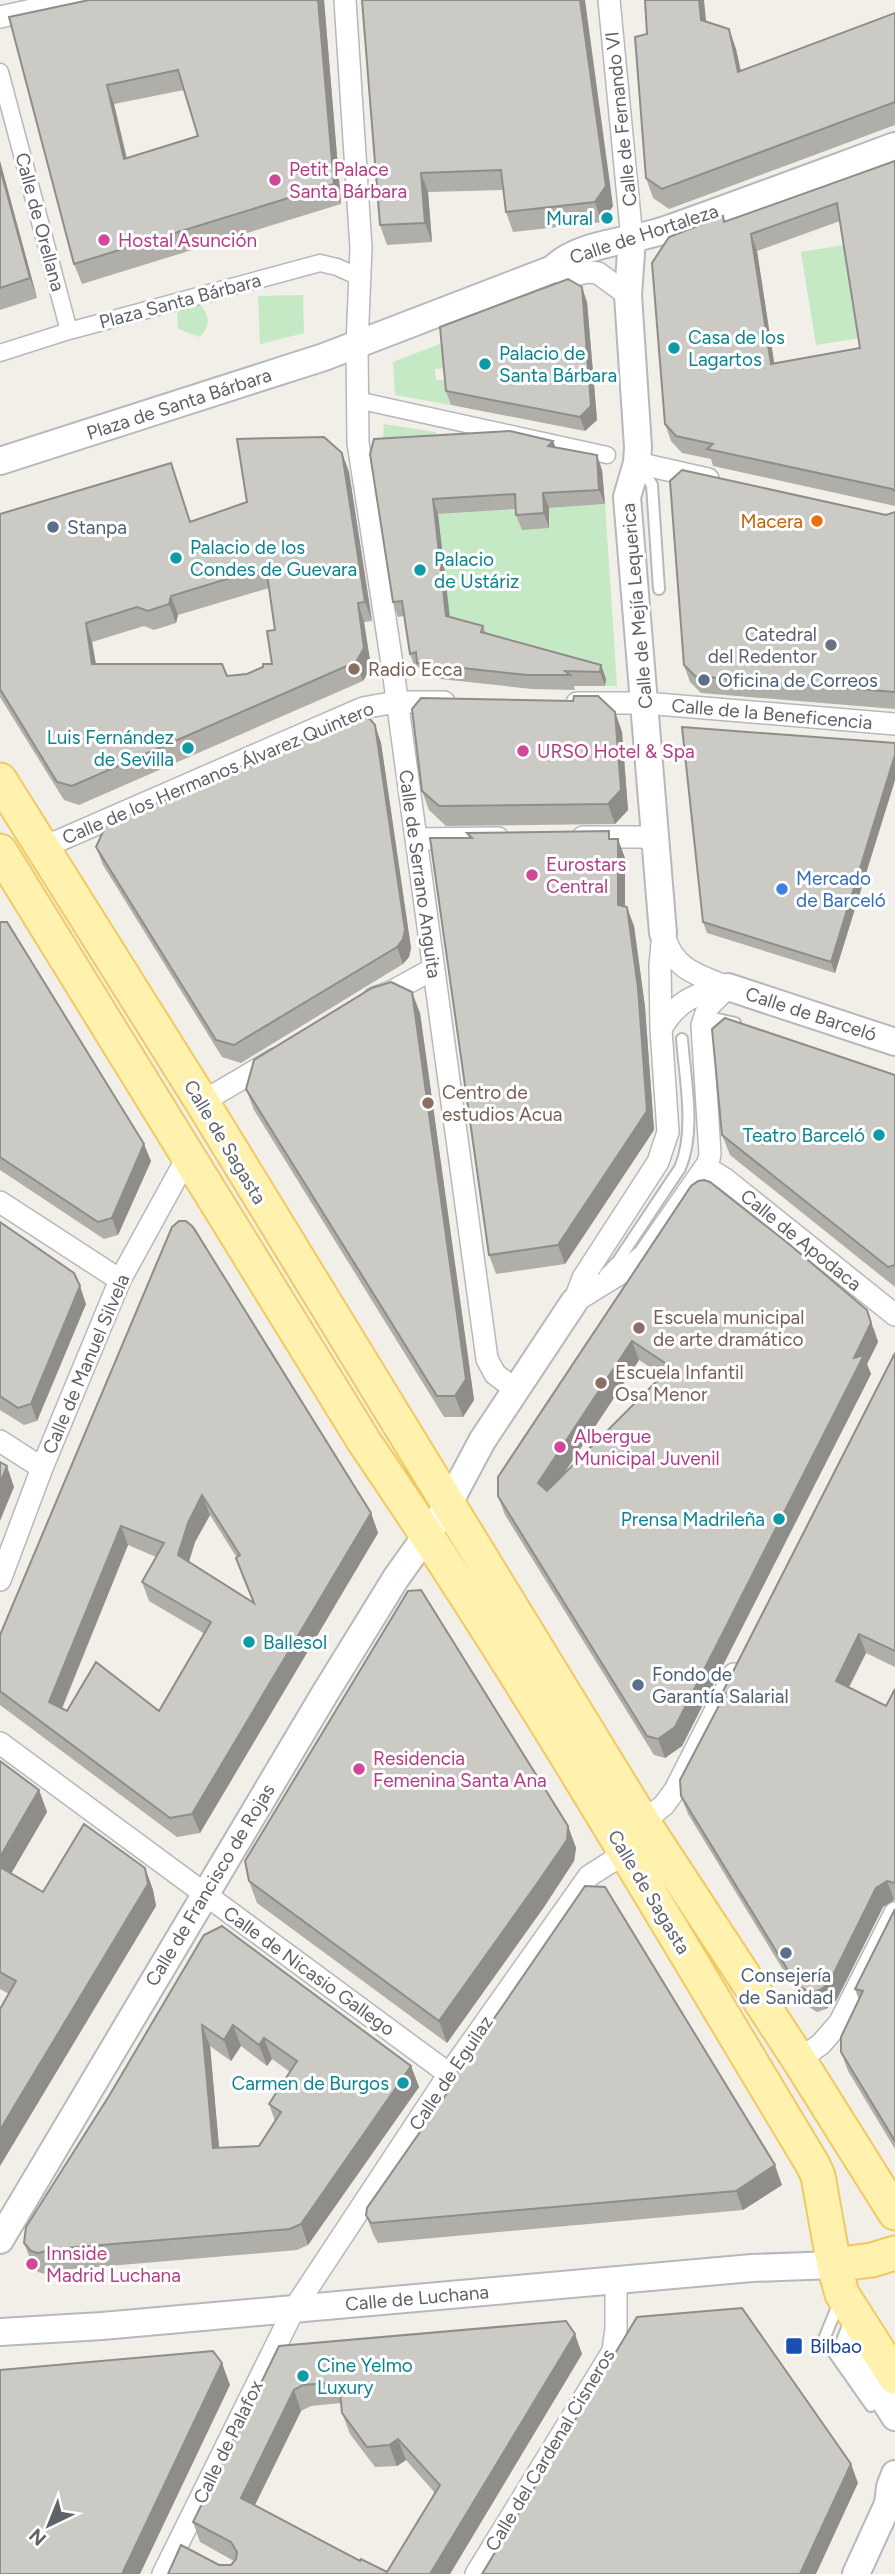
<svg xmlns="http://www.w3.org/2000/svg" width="895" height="2574" font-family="Figtree,sans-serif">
	<rect width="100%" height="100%" fill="#f1efe8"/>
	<path fill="#c5e8c5" d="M844,245L860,338L816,345L801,252Z
		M303,295L304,333L260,344L258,296Z
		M199,303C209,316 212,323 200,337L178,329L177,308Z
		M445,342L448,368L435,369L436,380L449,379L451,405L395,395L393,362Z
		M384,424L435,432L437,436L383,440Z
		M605,504L617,686H606V676H584L583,686H576L575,671L451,630L438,514L521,509L522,529L549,528V508Z"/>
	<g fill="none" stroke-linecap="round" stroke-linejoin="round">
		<g stroke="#b5b8bc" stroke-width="14">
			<path id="service" d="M640,466L652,485L659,589
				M704,1030L717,1019L735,1023
				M605,1274L618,1261L680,1168C696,1131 685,1079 682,1039
				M840,2300L824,2339L871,2406"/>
		</g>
		<g stroke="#b5b8bc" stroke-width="19">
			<path id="pedestrian" d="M0,72L69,331
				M0,353L69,331L320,263L337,267L359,277
				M357,400L607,455"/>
		</g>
		<g stroke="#b5b8bc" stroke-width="24">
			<path id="minor" d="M345,0L361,248L357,345L358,443L393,670L487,1359L495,1374L516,1390
				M609,0L632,239
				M0,17L78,0
				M553,269L570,276L588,272L598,273L628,295
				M637,463L708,479
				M577,703H645L895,724
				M583,837H642L656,840
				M416,839L498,838
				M42,848L363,708L396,702H444
				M664,935C673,969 697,975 728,987
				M374,998L391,992L433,969
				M661,1029C676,1002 696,992 727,987
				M202,1102L275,1059
				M704,1170L712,1171L725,1179L895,1315
				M0,1202L120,1280
				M574,1302L583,1278L658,1162L668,1132L661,1029L660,965L663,933
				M574,1302L629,1268L644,1255L708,1163L710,1154L702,1025L708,1007L728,987
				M0,1441L42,1468
				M0,1580L42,1468L120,1280L188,1156
				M0,1743L449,2074
				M643,1822L664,1805L675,1790L734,1674
				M799,2060L821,2044L840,2022L895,1913
				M163,2574L294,2309L449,2074L589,1876L625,1853
				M476,2574L613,2351L616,2328V2281"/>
		</g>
		<g stroke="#b5b8bc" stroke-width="30">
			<path id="tertiary" d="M632,239L628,295L638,447L637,463L627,497L663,933
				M0,461L324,357L553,269C579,242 633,242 668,229C744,202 819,174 895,146
				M728,987L895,1042
				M0,2240L324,1695L396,1578L448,1505L482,1441L574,1302
				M858,2321L849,2345L895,2417
				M0,2332L102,2326L752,2268L834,2265
				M856,2574L888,2504L890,2487L895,2474"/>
		</g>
		<g stroke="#f2c960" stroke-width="37">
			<path id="primary" d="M0,780L202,1102L643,1822L799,2060L895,2213
				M0,851L365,1443C525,1677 667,1923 813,2165L818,2176L834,2265L842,2294L895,2377
				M834,2265L872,2260L895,2253"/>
		</g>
		<use href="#service" stroke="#fff" stroke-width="10"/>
		<use href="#pedestrian" stroke="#fff" stroke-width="16"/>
		<use href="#minor" stroke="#fff" stroke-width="21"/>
		<use href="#tertiary" stroke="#fff" stroke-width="26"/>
		<use href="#primary" stroke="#fff2af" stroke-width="33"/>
	</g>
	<path fill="#afaea9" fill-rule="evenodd" d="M89,0H324L341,204L82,284L74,264ZM184,90L198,136L127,158L114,104Z
		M362,0L613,206L602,222L513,232L506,212L503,190L428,192L432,242L387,245L380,225Z
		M895,13V125L669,209L653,198L646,178L647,34L706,22L729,29L736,49L741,71Z
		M0,161L37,298L0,310Z
		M895,161V506L713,466L711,459L682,453L671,441L665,424L725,222ZM840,221L860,348L774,363L757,251Z
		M587,302L597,420L585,431L451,405L446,391Z
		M556,447L602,470L605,504L549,508V528L522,530L516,515V509L438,514L450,617L483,626L486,633L601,665L606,679L605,686H574L575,690L532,689L422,677L419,667L415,668L410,654L404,616L398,617L393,602L370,454Z
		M342,453L349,472L372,621L364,622L371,667L363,681L79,805L64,800L0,697V514L178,482L190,521L247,502ZM269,588L275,630L272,664L247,674L227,676L96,664L92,642L144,626L154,630L176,623L178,615Z
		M895,512V709L701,693L690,682L684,665L886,515Z
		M615,712L622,732L628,810L615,824L446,826L429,810L422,791Z
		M375,725L381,743L411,948L409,957L403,964L241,1063L222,1057L103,865L96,847Z
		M895,743V780L835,973L707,933L703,922Z
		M467,833L611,839L625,858V906L634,926L645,1007L654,1130L565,1264L496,1274L489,1255L469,838Z
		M0,922L151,1161L118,1235L104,1239L0,1170Z
		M420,1013L474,1400L463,1417H444L254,1110L246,1089Z
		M895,1075V1287L730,1155L722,1135Z
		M691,1186L874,1329L878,1342L867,1364L871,1374L682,1746L665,1758L654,1755L505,1515L498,1496ZM639,1360L662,1375L563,1475Z
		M0,1222L86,1304L37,1421L24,1425L0,1410Z
		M172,1227L371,1513L378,1533L200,1833L177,1837L0,1705V1635ZM210,1515L237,1558H236L243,1578L253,1602L189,1562L195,1542ZM128,1545L156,1557L142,1582L149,1601L205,1634L159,1711H67L62,1709Z
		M895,1353V1667L866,1653L849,1688L886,1706L895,1689V1900H894L883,1907L836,2001L826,2009L817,2012L804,2004L688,1814L681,1796L722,1701Z
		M0,1761L39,1790L47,1812L11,1873L43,1892L145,1868L153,1890L156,1906L0,2166V2009L9,1994L0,1989Z
		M568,1826L576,1848L574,1861L544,1907L447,2043L257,1903L249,1881Z
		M895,1909V2149L848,2071L841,2052L859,2000L855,1989Z
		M204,1935L411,2066L419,2087L308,2245L297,2250L61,2270L45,2274L38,2272L32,2264L24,2243L109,2096ZM210,2046L231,2061L241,2046L267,2066L272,2059L290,2072L269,2104L275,2121L259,2146L219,2148Z
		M449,2084L782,2185L743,2210L378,2243L373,2234L366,2215L450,2088Z
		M279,2346L582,2354L450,2574H168L219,2565H231L234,2561L200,2542L193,2522ZM341,2403L342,2413L350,2434L375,2467L397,2466L406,2460L435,2493L387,2572L360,2561L255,2505L301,2411L311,2406Z"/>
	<path fill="#8f8d8a" d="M318,0H324L341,204L334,184Z
		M580,0H585L613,206L602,222L595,202Z
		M699,0H704L708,40L701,20Z
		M729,29L736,49L745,92L738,72Z
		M107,85L114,104L131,179L124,159Z
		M0,161L37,298L30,278L0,168Z
		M421,173L428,192L432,242L425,223Z
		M751,234L757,251L777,381L771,364Z
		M582,287L587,302L597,420L585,431L580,417Z
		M553,441L559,455L548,446Z
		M342,453L349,472L372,621L365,602Z
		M597,455L602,470L605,504L599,490Z
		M543,493L549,508V528L544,513Z
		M433,499L438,514L451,630L446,616Z
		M171,596L178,615L176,623L169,604Z
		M358,603L364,622L371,667L363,681L356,662Z
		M86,623L92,642L99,683L92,664Z
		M601,665L606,679L605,686L600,672Z
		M615,712L622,732L628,810L615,824L608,804Z
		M375,725L381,743L411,948L409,957L403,964L397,947Z
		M895,755V780L835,973L831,962Z
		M618,839L625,858V924L618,905Z
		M627,907L634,926L645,1007L654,1130L565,1264L558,1245Z
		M412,992L420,1013L474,1400L463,1417L455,1396Z
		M144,1144L151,1161L118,1235L112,1218Z
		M80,1286L86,1304L37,1421L31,1404Z
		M867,1310L878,1342L867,1364L871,1374L682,1746L665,1758L658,1739L854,1358Z
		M632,1341L639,1360L545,1502L538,1483Z
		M7,1466L14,1487L0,1521V1483Z
		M202,1495L210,1515L195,1542L185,1574L178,1555L188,1523Z
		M371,1513L378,1533L200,1833L192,1814Z
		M121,1526L128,1545L56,1722L49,1702Z
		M859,1634L866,1653L842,1700L836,1681Z
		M39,1790L47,1812L4,1886L0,1876V1857Z
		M568,1826L576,1848L574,1861L544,1907L447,2043L439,2021Z
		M145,1868L153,1890L156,1906L0,2166V2130Z
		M887,1881L894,1900L883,1907L836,2001L826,2009L820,1990L876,1888Z
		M202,2025L210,2046L221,2169L213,2148Z
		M233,2025L241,2046L231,2061L224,2040Z
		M264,2038L272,2059L267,2066L259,2045Z
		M411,2066L419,2087L308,2245L301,2224Z
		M775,2165L782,2185L743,2210L736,2191Z
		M575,2334L582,2354L450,2574H430Z
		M222,2363L230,2385L140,2574H122Z
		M294,2390L301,2411L248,2519L241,2498Z
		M398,2439L406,2460L397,2466L389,2445Z
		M851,2464L858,2483L816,2574H800Z"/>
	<path fill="#cccac5" stroke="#8f8d8a" stroke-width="2" fill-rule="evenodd" d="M89,0H318L334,184L74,264L9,17ZM178,70L198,136L124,159L107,85Z
		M362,0H580L606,186L595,202L506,212L501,170L421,173L425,223L380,225Z
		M645,0H699L701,20L729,29L738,72L895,13V102L662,189L646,178L635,37L647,34Z
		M895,161V491L892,489L707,449L713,444L676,436L665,424L652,263L669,237L723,216L724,222ZM837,203L860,348L771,364L751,234Z
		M0,168L30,278L0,288Z
		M568,279L582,287L591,406L580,417L446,391L440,327Z
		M510,431L553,441L548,446L597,455L599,490L543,493L544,513L516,515L515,494L433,499L446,616L483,626L481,632L601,665L600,672L565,671L570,675H527L417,663L416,652L410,654L402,601L393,602L370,454L374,439Z
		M324,437L342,453L365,602L358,603L364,648L356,662L72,786L57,782L0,689V514L171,463L190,522L247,502L237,439ZM266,567L275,630L267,631L272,664H263V667L247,674L227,676L222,664H92L86,623L137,607L148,611L169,604L171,596Z
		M682,470L886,515L895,512V692L695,676L684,665L670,481Z
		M574,696H598L615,712L621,790L608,804L439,806L422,791L412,709L421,698L573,701Z
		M360,715L370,719L375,725L405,930L403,939L397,947L234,1045L216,1040L96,847L106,825Z
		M682,727L895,743V755L831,962L703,922Z
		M609,831V839H618V905L627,907L638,988L647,1111L558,1245L489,1255L430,838H472L467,833Z
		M0,922H7L144,1144L112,1218L98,1222L0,1157Z
		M391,982L412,992L466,1379L455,1396H437L246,1089L254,1060L372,988Z
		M725,1018L895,1075V1265L888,1267L722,1135L712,1029Z
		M704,1180L710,1182L789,1244L867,1310L871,1323L854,1358L864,1355L675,1727L658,1739L647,1736L498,1496V1477L691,1186L698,1181ZM632,1341L671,1367L547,1491L538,1483Z
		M179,1221H186L193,1227L371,1513L192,1814L170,1818L0,1691V1635L172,1227ZM202,1495L240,1555L236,1558L254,1603L178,1555L188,1523ZM121,1526L164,1543L142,1582L211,1622L159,1711L96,1662L67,1711L49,1702Z
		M0,1222L74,1273L80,1286L31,1404L18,1408L0,1396Z
		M895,1353V1651L859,1634L836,1681L886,1706L895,1689V1883L887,1881L876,1888L829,1983L820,1990L811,1993L797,1985L681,1796L680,1780L725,1694L720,1697Z
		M0,1462L7,1466L0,1483Z
		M421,1590L568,1826L567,1840L536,1885L439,2021L249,1881L245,1861L408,1591Z
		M0,1761L39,1790L0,1857Z
		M84,1824L145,1868L148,1884L0,2130V2009L16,1981L0,1972V1867L43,1892Z
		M585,1886L605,1887L775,2165L736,2191L371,2223L366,2215L367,2208L452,2086L449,2084Z
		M895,1909V2141L841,2052V2037L863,1991L855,1989Z
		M222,1926L411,2066L301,2224L290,2229L54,2249L38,2253L31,2251L24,2243L26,2227L109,2096L204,1935ZM202,2025L224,2040L233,2025L259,2045L264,2038L297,2061L269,2104L281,2112L259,2146L213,2148Z
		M742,2308L851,2464L800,2574H482L637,2317Z
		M566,2321L575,2334L430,2574H168L181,2545L219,2565H231L236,2559L237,2552L231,2542L193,2522L279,2346ZM339,2382L342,2413L367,2447L389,2445L398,2439L440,2485L387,2572L361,2559L360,2561L241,2498L294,2390L303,2385Z
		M213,2351L222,2363L122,2574H0V2370Z"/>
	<g fill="#d1479c" stroke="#fff" stroke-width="2.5">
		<circle cx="275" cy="180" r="7"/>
		<circle cx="104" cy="240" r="7"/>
		<circle cx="523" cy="751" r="7"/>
		<circle cx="532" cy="875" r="7"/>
		<circle cx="560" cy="1447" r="7"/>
		<circle cx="359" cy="1769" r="7"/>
		<circle cx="32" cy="2264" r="7"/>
	</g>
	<g fill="#0f9aa8" stroke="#fff" stroke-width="2.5">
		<circle cx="607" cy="218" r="7"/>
		<circle cx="674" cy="348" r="7"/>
		<circle cx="485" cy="364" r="7"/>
		<circle cx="176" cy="558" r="7"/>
		<circle cx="420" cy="570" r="7"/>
		<circle cx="188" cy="748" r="7"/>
		<circle cx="879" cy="1135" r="7"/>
		<circle cx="779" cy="1519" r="7"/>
		<circle cx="249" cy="1642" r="7"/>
		<circle cx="403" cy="2083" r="7"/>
		<circle cx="303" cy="2376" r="7"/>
	</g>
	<circle fill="#e8710a" stroke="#fff" stroke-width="2.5" cx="817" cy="521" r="7"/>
	<g fill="#5c6f8a" stroke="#fff" stroke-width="2.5">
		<circle cx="53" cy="527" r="7"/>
		<circle cx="704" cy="680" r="7"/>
		<circle cx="638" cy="1685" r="7"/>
		<circle cx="786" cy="1953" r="7"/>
	</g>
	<circle fill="#6b7280" stroke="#fff" stroke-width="2.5" cx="831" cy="645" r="7"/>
	<g fill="#8d6e63" stroke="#fff" stroke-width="2.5">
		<circle cx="354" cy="669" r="7"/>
		<circle cx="428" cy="1103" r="7"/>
		<circle cx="639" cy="1328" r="7"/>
		<circle cx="601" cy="1383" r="7"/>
	</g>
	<circle fill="#3f7fe0" stroke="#fff" stroke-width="2.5" cx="782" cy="889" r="7"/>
	<rect fill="#1a4fb4" stroke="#fff" stroke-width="2.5" x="785" y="2337" width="18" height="18" rx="3.5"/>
	<g text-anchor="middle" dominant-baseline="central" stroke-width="6" stroke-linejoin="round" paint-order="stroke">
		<g font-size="19" fill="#5f6368" stroke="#fff">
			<text transform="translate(621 119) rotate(-96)">Calle de Fernando VI</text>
			<text transform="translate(40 222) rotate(75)">Calle de Orellana</text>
			<text transform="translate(644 234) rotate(-18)">Calle de Hortaleza</text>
			<text transform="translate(180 301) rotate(-15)">Plaza Santa Bárbara</text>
			<text transform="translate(179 404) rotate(-18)">Plaza de Santa Bárbara</text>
			<text transform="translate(637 606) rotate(-95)">Calle de Mejía Lequerica</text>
			<text transform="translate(772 714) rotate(5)">Calle de la Beneficencia</text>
			<text transform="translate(218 773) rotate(-23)">Calle de los Hermanos Álvarez Quintero</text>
			<text transform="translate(420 874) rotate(82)">Calle de Serrano Anguita</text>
			<text transform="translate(811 1014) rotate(18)">Calle de Barceló</text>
			<text transform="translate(225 1142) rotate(59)">Calle de Sagasta</text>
			<text transform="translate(801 1240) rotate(39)">Calle de Apodaca</text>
			<text transform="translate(86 1364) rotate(-67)">Calle de Manuel Silvela</text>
			<text transform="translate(210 1885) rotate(-59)">Calle de Francisco de Rojas</text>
			<text transform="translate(649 1892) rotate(59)">Calle de Sagasta</text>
			<text transform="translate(309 1971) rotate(36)">Calle de Nicasio Gallego</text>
			<text transform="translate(451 2073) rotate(-56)">Calle de Eguilaz</text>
			<text transform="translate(417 2298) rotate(-5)">Calle de Luchana</text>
			<text transform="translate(228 2442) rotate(-64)">Calle de Palafox</text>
			<text transform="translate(550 2450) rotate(-59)">Calle del Cardenal Cisneros</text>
		</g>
		<g font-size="19" fill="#b23c85" stroke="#fff" text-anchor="start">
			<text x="289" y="169">Petit Palace<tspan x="289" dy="22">Santa Bárbara</tspan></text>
			<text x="118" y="240">Hostal Asunción</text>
			<text x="537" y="751">URSO Hotel &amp; Spa</text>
			<text x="546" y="864">Eurostars<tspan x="546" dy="22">Central</tspan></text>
			<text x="574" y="1436">Albergue<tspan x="574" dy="22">Municipal Juvenil</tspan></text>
			<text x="373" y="1758">Residencia<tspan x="373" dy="22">Femenina Santa Ana</tspan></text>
			<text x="46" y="2253">Innside<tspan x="46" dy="22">Madrid Luchana</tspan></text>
		</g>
		<g font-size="19" fill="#0d838f" stroke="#fff" text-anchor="start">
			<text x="593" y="218" text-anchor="end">Mural</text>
			<text x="688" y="337">Casa de los<tspan x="688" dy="22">Lagartos</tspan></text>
			<text x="499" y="353">Palacio de<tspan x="499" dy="22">Santa Bárbara</tspan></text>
			<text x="190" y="547">Palacio de los<tspan x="190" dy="22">Condes de Guevara</tspan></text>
			<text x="434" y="559">Palacio<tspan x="434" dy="22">de Ustáriz</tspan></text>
			<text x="174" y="737" text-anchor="end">Luis Fernández<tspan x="174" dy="22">de Sevilla</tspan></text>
			<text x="865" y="1135" text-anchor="end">Teatro Barceló</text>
			<text x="765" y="1519" text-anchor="end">Prensa Madrileña</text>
			<text x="263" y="1642">Ballesol</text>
			<text x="389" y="2083" text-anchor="end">Carmen de Burgos</text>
			<text x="317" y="2365">Cine Yelmo<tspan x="317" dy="22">Luxury</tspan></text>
		</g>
		<g font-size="19" fill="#c56008" stroke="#fff" text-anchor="end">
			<text x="803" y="521">Macera</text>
		</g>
		<g font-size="19" fill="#4e5e75" stroke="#fff" text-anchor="start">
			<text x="67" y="527">Stanpa</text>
			<text x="718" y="680">Oficina de Correos</text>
			<text x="652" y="1674">Fondo de<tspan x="652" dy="22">Garantía Salarial</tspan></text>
			<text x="786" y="1975" text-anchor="middle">Consejería<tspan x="786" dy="22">de Sanidad</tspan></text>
		</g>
		<g font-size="19" fill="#5b616d" stroke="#fff" text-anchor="end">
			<text x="817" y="634">Catedral<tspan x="817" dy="22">del Redentor</tspan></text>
		</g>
		<g font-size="19" fill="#785e54" stroke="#fff" text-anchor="start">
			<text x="368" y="669">Radio Ecca</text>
			<text x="442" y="1092">Centro de<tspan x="442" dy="22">estudios Acua</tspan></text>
			<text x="653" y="1317">Escuela municipal<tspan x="653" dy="22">de arte dramático</tspan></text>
			<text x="615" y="1372">Escuela Infantil<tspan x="615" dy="22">Osa Menor</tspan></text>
		</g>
		<g font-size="19" fill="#366cbe" stroke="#fff" text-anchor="start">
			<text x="796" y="878">Mercado<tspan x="796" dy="22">de Barceló</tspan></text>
		</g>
		<g font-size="19" fill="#164399" stroke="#fff" text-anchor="start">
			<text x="810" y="2346">Bilbao</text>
		</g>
	</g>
	<g transform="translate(49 2525) rotate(223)" stroke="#ffffff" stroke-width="5" paint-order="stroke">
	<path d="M0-5L12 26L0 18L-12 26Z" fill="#5f6368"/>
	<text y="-10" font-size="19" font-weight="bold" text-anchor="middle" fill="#5f6368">N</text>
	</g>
</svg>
